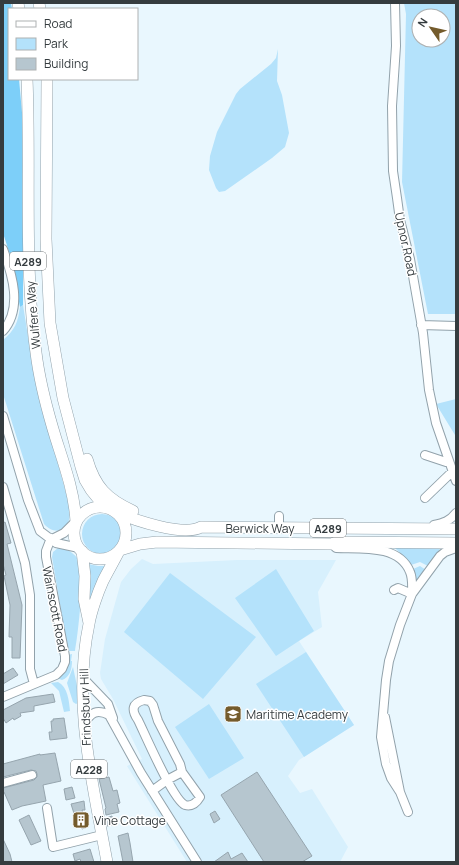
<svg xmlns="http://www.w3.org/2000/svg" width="459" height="865" font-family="Manrope,sans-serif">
	<rect width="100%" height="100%" fill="#e9f7fe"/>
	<path fill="#d7f0fd" d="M142,559L153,564L237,560H336L318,592L322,627L299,641L354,725L299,760L288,776L300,793L312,789L348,847L340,862H187L127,766L142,759L113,699L101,679L100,673L105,639L121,582L131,569Z"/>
	<path fill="#b4e2fb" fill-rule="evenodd" d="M404,3H456V314H428L402,182L406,14ZM419,16H443V40H419Z
		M278,49L277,81L282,95L289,133L285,147L272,158L225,191L219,192L216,188L209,170L210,156L217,132L236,94L240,89L271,64L276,58Z
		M23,305L35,380L69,504C69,509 70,515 69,520C65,534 52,533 44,524L3,394V340C15,330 18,322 20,307Z
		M456,399V440L455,435L436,404Z
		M82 534a20 20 0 1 1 40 0a20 20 0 1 1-40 0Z
		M58,548C66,549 72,551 77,558C86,570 78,634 75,651H68L52,557L53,552Z
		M395,548H439L440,549L428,566L420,562L411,565L405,558Z
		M88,564L98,566H105L89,604Z
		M420,566L426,570L417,586L413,569Z
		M276,569L314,631L276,656L235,598Z
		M170,573L256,637L203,699L124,632Z
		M306,652L354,725L304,757L256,684Z
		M72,654L71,661H72C72,669 70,677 62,680L57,678L68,655Z
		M73,667L77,686L78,703L76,704L73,702L67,683Z
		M58,682C68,687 69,701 70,711L64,712L59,691L51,683Z
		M209,704L244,758L209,779L175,727Z"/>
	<path fill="#7dcff9" d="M3,3H11L12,9H9V79H19L23,124V305L20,307L11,258L3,233Z"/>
	<path fill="#b6c6cf" stroke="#96a5ae" d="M5,522L11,543L7,544L22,605L20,658H12V637H9L10,605L4,576L6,575L3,564V523Z
		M13,668L18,675L3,684V674Z
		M53,694L55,702L34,706V711L20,713L21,716L14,720L13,718L6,723L3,718V710L26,698Z
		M64,718L67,738L50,740L49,732H52L51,721H53V719Z
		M55,753L61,781L43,785L46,801L22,806L12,810L4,792H3V788L34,780L37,777V774L36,771L31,770L3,777V764L40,754V755Z
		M257,772L312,856L302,862H264L221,795Z
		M109,777L113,791L117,790L120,803L117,804L119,812L106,815L105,809L106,808L99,779Z
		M72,787L75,798L66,800L64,789Z
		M84,801L85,810H82L88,827L82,829L79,823H77L71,804Z
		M215,811L220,819L214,823L210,814Z
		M29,815L41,841L31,845L19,820Z
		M112,816L113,825L107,826L106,818Z
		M128,833L130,843L133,862H123L118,836Z
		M3,839L10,854L12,862H3Z
		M90,849L94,862H81L80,859L75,861L73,854Z
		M228,852L231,859L242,853L248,862H214Z"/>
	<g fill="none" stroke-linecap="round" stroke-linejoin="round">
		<g stroke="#92a2ab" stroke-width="10">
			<path id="minor" d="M395,3L396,46L392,106L393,171L397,198L400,220L410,259L423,333L429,390L436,423L456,481
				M3,249C12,274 23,308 3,331
				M421,325L456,326
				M3,416L28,500L40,531L56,543L79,548
				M425,455L446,462L449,461
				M3,487L25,563L30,595V669L34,684
				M425,498L453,471
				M434,525C443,523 450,521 456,513
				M279,528V516
				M52,539L64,533L76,521
				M332,544L336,548C360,549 399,544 410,572C413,579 412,587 412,594
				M394,590L398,588L412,594
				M83,678L108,704L113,718
				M3,697L56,675L62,669L65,662V656L46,557V551L51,538
				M144,700L150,701L153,705L158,721L180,764L182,772L200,797C197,802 192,807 185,805C173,800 145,734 138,720C131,710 132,703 144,700Z
				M385,717L400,792L408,812
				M84,724C91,712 97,709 109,715L141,773L197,862
				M3,783L32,775
				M152,791L167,780L182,772
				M400,792L391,778L386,764L381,737L386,680L389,661L400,625L412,594L440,556L445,552L456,548
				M47,808L53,847L102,835"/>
		</g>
		<g stroke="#92a2ab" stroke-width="12">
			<path id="major" d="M18,3L19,9
				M39,3L40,9
				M27,79C31,173 23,267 37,360C41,387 48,413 56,439C65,467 74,492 76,521
				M47,79L46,239L50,323L63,398L81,467L85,480L91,490L104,506
				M87,459C95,487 107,499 133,511
				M74 533a26 26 0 1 1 52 0a26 26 0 1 1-52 0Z
				M116,512C134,520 184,537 201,527L456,529
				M120,550L140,544L157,542L332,544L336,542L456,543
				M82,551L85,576L84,599L89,623
				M107,862C93,784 72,704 89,624C91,612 98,592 103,581C108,571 114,561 119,551"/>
		</g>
		<use href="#minor" stroke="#fff" stroke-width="8"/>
		<use href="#major" stroke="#fff" stroke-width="11"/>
	</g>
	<defs>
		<g id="school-square" transform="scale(0.9)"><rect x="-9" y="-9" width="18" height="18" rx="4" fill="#745b2c" stroke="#fff"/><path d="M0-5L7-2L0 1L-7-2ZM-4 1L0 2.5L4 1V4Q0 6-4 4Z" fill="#fff"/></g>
		<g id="building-square" transform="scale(0.9)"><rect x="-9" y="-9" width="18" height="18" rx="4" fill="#745b2c" stroke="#fff"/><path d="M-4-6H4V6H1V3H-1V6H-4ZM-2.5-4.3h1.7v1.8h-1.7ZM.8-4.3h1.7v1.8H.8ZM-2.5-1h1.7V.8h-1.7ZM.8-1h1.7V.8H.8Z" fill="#fff"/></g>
	</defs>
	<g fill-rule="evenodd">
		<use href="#school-square" x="233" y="714"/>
		<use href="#building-square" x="81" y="820"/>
	</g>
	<g text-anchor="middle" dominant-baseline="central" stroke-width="3" stroke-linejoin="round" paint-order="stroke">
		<g fill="#fff" stroke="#727679" stroke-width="1">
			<rect x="10" y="252" width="36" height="18" rx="3"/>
			<rect x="310" y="519" width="36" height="18" rx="3"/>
			<rect x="71" y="760" width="36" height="18" rx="3"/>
		</g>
		<g font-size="11" font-weight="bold" fill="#353c3f">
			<text x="28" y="261">A289</text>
			<text x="328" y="528">A289</text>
			<text x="89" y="769">A228</text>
		</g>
		<g font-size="12" fill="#353c3f" stroke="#fff">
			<text transform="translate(406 244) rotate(78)">Upnor Road</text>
			<text transform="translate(33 315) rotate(-95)">Wulfere Way</text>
			<text x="260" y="528">Berwick Way</text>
			<text transform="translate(55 609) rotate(79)">Wainscott Road</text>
			<text transform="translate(85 707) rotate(-92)">Frindsbury Hill</text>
		</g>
		<g font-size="12" fill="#353c3f" stroke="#fff" text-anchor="start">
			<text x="246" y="714">Maritime Academy</text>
			<text x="94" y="820">Vine Cottage</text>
		</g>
	</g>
	<rect width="459" height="865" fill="none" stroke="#353c3f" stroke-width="8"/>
	<rect x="8" y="8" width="130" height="72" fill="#ffffff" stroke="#aeb1b2"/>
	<rect x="16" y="21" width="20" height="6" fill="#ffffff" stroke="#aeb1b2"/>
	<text x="44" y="28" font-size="12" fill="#353c3f">Road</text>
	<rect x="16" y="38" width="20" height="12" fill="#b4e2fb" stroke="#aeb1b2"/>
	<text x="44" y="48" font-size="12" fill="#353c3f">Park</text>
	<rect x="16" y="58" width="20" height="12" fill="#b6c6cf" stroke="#aeb1b2"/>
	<text x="44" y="68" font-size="12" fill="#353c3f">Building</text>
	<g transform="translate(431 28) rotate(304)"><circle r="19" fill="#ffffff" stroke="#aeb1b2"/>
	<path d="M0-3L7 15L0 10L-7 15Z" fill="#745b2c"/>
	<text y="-6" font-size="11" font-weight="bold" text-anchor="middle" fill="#353c3f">N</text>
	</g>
</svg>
